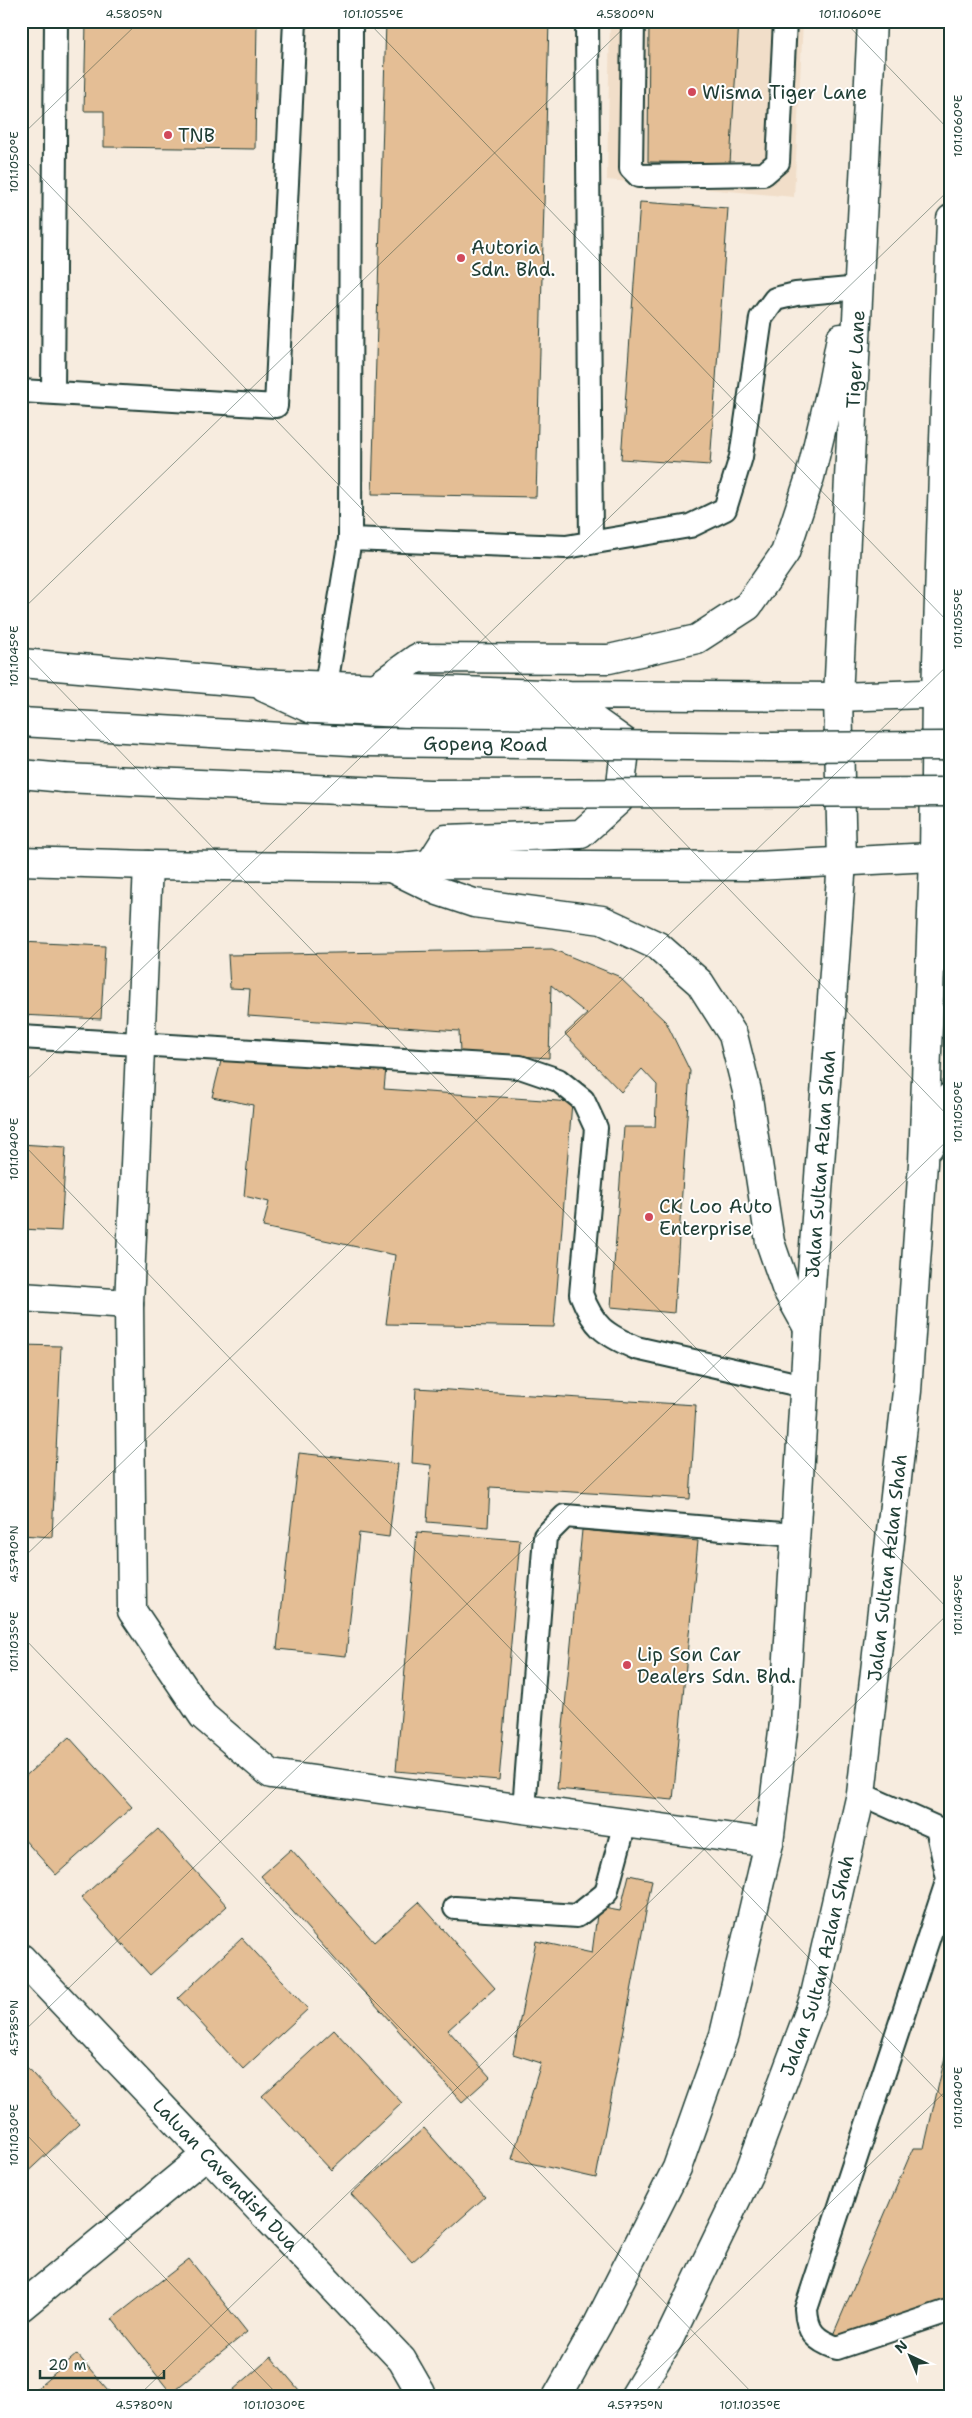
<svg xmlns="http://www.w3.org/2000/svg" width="972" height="2418" font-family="'Shantell Sans',sans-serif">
	<rect width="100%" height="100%" fill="#f7ecdf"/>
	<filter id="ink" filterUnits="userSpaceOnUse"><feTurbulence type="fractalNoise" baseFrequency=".02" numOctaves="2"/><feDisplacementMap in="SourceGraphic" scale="10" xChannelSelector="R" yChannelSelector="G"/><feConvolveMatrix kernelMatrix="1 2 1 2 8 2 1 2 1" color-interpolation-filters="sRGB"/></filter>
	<g filter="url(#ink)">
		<path fill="#f1dec9" d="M610,21H803L794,197L607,180Z"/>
		<path fill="#e4be95" stroke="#1f3d34" d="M107,21H257L255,149L104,147V111H84L86,23H107Z
			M386,21H549L536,497L372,494Z
			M649,21H739L730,163L648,162Z
			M640,202L728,208L710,465L621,459Z
			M21,942L105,946L101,1019L21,1015Z
			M552,949L618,976L666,1022L690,1071L674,1313L611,1307L624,1127H655L657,1085L642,1069L621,1092L565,1034L587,1014L551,985L549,1058L460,1052L459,1031L248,1016L250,989L230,988L228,955Z
			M221,1061L386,1068L384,1089L572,1102L554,1327L386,1324L395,1255L263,1227L269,1202L244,1196L253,1105L212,1097Z
			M21,1144L66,1147L61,1231L21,1229Z
			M21,1345L61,1346L52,1537L21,1535Z
			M416,1388L696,1405L690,1499L490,1487L488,1527L427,1522L431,1465L412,1463Z
			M299,1453L398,1464L389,1537L359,1533L346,1656L277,1649Z
			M582,1530L698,1541L673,1800L557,1789Z
			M417,1532L520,1540L499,1780L396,1771Z
			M69,1737L132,1807L56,1875L21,1836V1780Z
			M158,1829L227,1906L150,1975L81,1898Z
			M291,1849L374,1942L419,1902L495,1988L448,2030L490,2077L462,2102L261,1876Z
			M629,1875L652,1880L596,2178L512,2159L541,2063L513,2054L536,1941L592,1953L598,1907L620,1911Z
			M242,1938L308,2009L243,2069L178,1998Z
			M334,2030L402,2103L331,2170L262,2096Z
			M951,2031V2303L830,2342L913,2148H924Z
			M21,2061L79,2124L21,2178Z
			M424,2128L485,2197L412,2262L351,2194Z
			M189,2259L247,2332L171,2393L112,2319Z
			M77,2354L114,2397H27Z
			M271,2357L305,2397H225Z"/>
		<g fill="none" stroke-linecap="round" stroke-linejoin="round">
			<g stroke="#1f3d34" stroke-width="26">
				<path id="lane" d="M587,21L591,543
					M633,21L631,168L639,176L764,174L778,162L785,21
					M21,391L276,406L295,21
					M53,393L56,21
					M350,539L566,547L690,526L725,509L741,457L761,318L775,299L796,294L849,289
					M326,685L350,539L351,21
					M21,1037L520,1067L558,1080L583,1100L596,1128L581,1294C594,1327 604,1334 636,1348L804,1386
					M861,1794L937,1828L948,1879L806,2309C807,2332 815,2340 837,2348L951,2310
					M524,1809L545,1536L565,1516L795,1535
					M455,1908L577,1916L606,1893L625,1823"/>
			</g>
			<g stroke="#1f3d34" stroke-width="31">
				<g id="street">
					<path d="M148,865L129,1304L132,1611L203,1716L271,1774L769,1843"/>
					<path d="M21,1297L129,1304"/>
					<path id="s1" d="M21,1958L402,2360L421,2393V2397"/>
					<path d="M21,2307L207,2154"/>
				</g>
			</g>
			<g stroke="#1f3d34" stroke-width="31">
				<path id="secondary" d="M21,663L255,683L570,695L838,697L951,693
					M265,688L311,709L595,721L626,743L619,800L581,834L446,839L430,864
					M21,861L148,865L391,868L430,864L754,866L951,856"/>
			</g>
			<g stroke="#1f3d34" stroke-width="31">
				<g id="primary">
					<path d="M378,686L417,658L609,659L697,639L748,606L785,553L810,477L832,385L841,338"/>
					<path d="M391,868L438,891L474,903L602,920L658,946L700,983L733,1035L747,1091L770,1242L786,1288L808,1328"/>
					<path d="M929,1147L951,1096"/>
					<path id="s2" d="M557,2397L598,2324L677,2168L724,2035L769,1843L784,1723L808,1328L842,862L838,697L872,21"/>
					<path id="s3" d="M634,2397L669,2339L749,2173L814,1999L861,1794L907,1391L923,1163L934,857L936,694L951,219"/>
				</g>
			</g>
			<g stroke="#1f3d34" stroke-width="31">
				<path id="highway" d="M21,774L64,778"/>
			</g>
			<use href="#lane" stroke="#fff" stroke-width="22"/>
			<use href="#street" stroke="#fff" stroke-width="28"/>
			<use href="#secondary" stroke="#fff" stroke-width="28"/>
			<use href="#primary" stroke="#fff" stroke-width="28"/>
			<use href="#highway" stroke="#fff" stroke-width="28"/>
			<g stroke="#1f3d34" stroke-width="31" stroke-linecap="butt">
				<g id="highway-bridge">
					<path id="s4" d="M21,722L368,742L769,747L951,746"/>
					<path d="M64,778L429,794L951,792"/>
				</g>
			</g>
			<use href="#highway-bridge" stroke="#fff" stroke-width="28"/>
		</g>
	</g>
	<path fill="none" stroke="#1f3d34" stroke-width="1" stroke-opacity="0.45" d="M367,21L951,625M844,21L951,132M21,136L140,21M21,156L951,1119M21,611L631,21M21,649L951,1612M21,1085L951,188M21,1142L951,2105M21,1560L951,662M21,1635L756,2397M21,2034L951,1137M21,2129L280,2397M137,2397L951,1611M629,2397L951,2086"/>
	<g fill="#d1495b" stroke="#fff" stroke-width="2">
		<circle cx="692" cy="92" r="5"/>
		<circle cx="168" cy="135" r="5"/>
		<circle cx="461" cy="258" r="5"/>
		<circle cx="649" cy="1217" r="5"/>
		<circle cx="627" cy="1665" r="5"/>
	</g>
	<g text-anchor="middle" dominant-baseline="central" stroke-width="4" stroke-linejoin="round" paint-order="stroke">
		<g font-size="19" fill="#1f3d34" stroke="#fff" text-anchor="start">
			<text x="702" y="92">Wisma Tiger Lane</text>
			<text x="178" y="135">TNB</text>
			<text x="471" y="247">Autoria<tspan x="471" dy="22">Sdn. Bhd.</tspan></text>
			<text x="659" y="1206">CK Loo Auto<tspan x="659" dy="22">Enterprise</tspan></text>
			<text x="637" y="1654">Lip Son Car<tspan x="637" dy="22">Dealers Sdn. Bhd.</tspan></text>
		</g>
		<g font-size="19" fill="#1f3d34" stroke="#fff">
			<text stroke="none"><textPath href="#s2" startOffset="2084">Tiger Lane</textPath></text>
			<text stroke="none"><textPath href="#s4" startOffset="465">Gopeng Road</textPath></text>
			<text stroke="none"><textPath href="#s2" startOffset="1278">Jalan Sultan Azlan Shah</textPath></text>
			<text stroke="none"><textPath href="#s3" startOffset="876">Jalan Sultan Azlan Shah</textPath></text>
			<text stroke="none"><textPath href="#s3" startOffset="471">Jalan Sultan Azlan Shah</textPath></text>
			<text stroke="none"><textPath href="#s1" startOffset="298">Laluan Cavendish Dua</textPath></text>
		</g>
	</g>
	<rect width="972" height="2418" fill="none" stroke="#fff" stroke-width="55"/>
	<g transform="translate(910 2356) rotate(316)" stroke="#ffffff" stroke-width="4" paint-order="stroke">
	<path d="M0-4L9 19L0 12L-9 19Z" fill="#1f3d34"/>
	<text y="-8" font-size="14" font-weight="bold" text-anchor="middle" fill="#1f3d34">N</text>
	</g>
	<path d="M40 2370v8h124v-8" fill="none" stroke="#1f3d34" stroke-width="2.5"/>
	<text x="48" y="2370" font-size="15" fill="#1f3d34" stroke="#ffffff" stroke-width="4" paint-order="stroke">20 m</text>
	<rect x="28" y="28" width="916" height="2362" fill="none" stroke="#1f3d34" stroke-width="2"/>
	<g font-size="12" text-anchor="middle" fill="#1f3d34">
		<text x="134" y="18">4.5805°N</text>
		<text x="373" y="18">101.1055°E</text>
		<text x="625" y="18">4.5800°N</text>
		<text x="850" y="18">101.1060°E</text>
		<text transform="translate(958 126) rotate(-90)" y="4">101.1060°E</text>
		<text transform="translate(14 162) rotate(-90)" y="4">101.1050°E</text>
		<text transform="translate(958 619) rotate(-90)" y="4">101.1055°E</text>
		<text transform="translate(14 656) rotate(-90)" y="4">101.1045°E</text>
		<text transform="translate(958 1112) rotate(-90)" y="4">101.1050°E</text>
		<text transform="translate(14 1149) rotate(-90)" y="4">101.1040°E</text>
		<text transform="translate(14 1554) rotate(-90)" y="4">4.5790°N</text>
		<text transform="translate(958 1605) rotate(-90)" y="4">101.1045°E</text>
		<text transform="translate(14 1642) rotate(-90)" y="4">101.1035°E</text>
		<text transform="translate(14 2028) rotate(-90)" y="4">4.5785°N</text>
		<text transform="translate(958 2098) rotate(-90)" y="4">101.1040°E</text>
		<text transform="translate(14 2135) rotate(-90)" y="4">101.1030°E</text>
		<text x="144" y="2409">4.5780°N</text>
		<text x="274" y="2409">101.1030°E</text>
		<text x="635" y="2409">4.5775°N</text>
		<text x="750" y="2409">101.1035°E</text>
	</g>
</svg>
